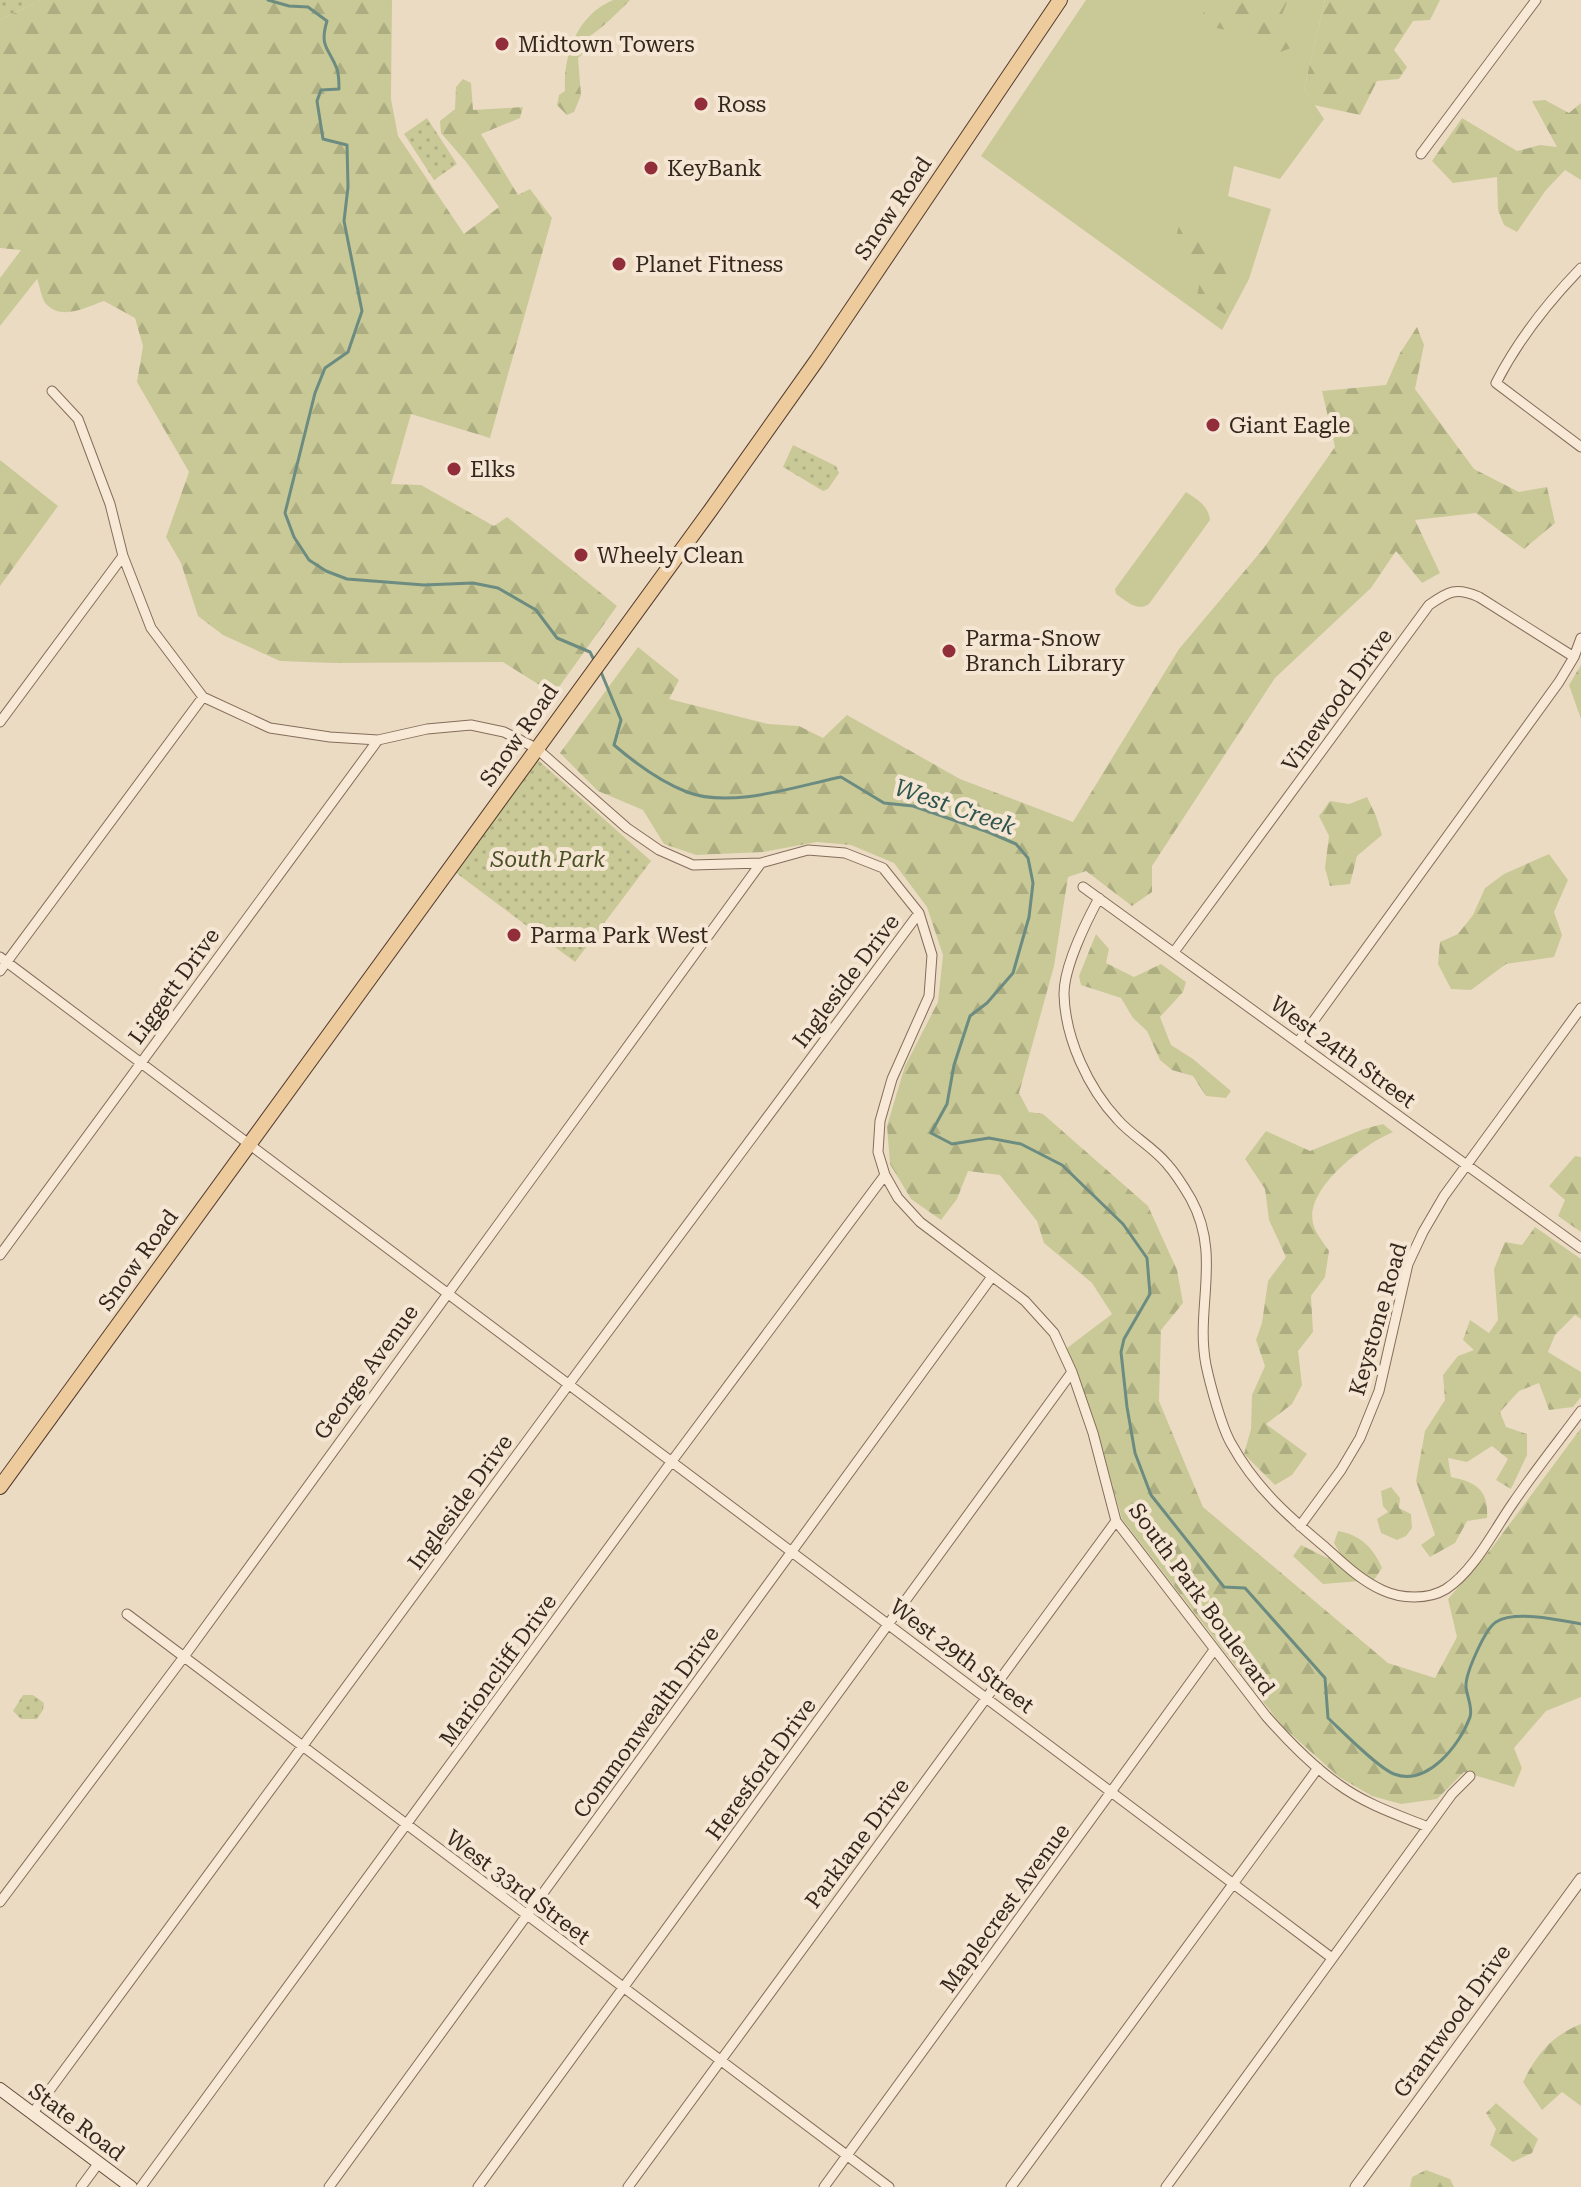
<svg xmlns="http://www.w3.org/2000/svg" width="1581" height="2187" font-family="'Roboto Serif',serif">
	<defs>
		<pattern id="forest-firs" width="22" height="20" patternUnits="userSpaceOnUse" patternTransform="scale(2)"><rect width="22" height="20" fill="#c9c997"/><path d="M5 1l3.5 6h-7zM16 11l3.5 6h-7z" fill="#adad82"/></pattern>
		<pattern id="park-dots" width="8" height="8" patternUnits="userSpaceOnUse" patternTransform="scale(2)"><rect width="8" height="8" fill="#c9c997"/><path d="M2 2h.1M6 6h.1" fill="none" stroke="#adad82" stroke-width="1.8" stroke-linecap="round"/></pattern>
	</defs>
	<rect width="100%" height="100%" fill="#ecdbc3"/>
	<path fill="#c9c997" d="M1086,0H1325L1304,89L1324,119L1280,179L1234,166L1228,196L1271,209L1249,279L1222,330L981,156Z
		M1186,492C1198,500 1208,505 1210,520L1149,604C1137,612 1126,601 1116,594L1115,589Z"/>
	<path fill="url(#forest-firs)" d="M41,0H392L391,99L398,136L464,234L499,207L467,163L441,133L440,121L455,109L456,87L463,79L471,83L473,110L523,107L520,118L481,134L518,195L530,189L552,218L490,438L411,414L391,484L421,485L494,526L507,517L617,606L554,694L503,662L333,663L280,661L223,635L198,616L181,563L166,537L189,472L137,382L143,346L135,318L104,301C86,307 62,321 46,304C41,298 40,286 37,279L0,326V278L21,250L0,248V20Z
		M613,0H630C617,13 604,27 587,38L586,51L578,58L581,95L574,112L567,115L557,105L559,95L565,91C563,55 577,15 613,0Z
		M1242,0H1288L1279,22L1299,45L1261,59L1251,35L1206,26L1203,14L1207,1L1226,7L1241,5Z
		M1325,0H1440L1430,20L1413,21L1394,50L1407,67L1399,79L1377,81L1360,115L1314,105L1304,89Z
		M1545,100L1569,113L1581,103V180L1565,170L1546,190L1517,232L1504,225L1498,210L1497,177L1453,183L1432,161L1462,118L1517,151L1540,145L1557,147L1532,101Z
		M1182,214L1197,215L1219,255L1235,298L1225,314L1197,296L1201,277L1177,233Z
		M1417,327L1424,345L1415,389L1474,469L1519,492L1547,487L1555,523L1524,549L1476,513L1415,520L1440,573L1422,583L1396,551L1371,588L1275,678L1152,866V892L1132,906L1086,871L1068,877L1054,966L1019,1093L1029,1112L1043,1114L1148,1206L1177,1270L1183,1303L1161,1330L1159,1401L1203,1507L1388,1663L1435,1678L1457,1637L1448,1599L1491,1549L1581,1428V1697L1546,1711L1514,1748L1522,1768L1514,1787L1464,1772L1437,1799L1401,1804L1372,1796L1339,1777L1282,1726L1122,1519L1094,1420L1067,1348L1112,1314L1092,1283L1044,1243L1037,1221L1000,1175L968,1171L957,1199L941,1220L911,1199L890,1164L887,1126L905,1066L938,1002L943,955L927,907L894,863L851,845L817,842L763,852L696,855L664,844L643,810L598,791L560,753L638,647L679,680L669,699L768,724L799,726L823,738L847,715L960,779L1073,822L1179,649L1263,549L1335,447L1322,391L1386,385L1400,353Z
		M0,460L58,506L0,586Z
		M1581,665V719L1569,685Z
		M1367,797L1376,816L1382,835L1357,856L1350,884L1330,886L1325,868L1329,836L1319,816L1330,801L1349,804Z
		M1549,854L1568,880L1554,912L1562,935L1554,957L1506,964L1471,990L1451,989L1438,964L1440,942L1458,934L1473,915L1485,888L1504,874Z
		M1096,934L1109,949L1106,963L1134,977L1161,964L1186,982L1183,992L1160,1017L1171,1045L1193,1059L1231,1091L1226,1098L1206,1096L1193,1076L1172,1070L1160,1060L1147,1031L1133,1018L1121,998L1081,985L1079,976Z
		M1383,1124L1393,1132C1364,1144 1305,1188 1313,1223C1315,1233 1324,1243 1329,1251L1325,1277L1311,1296L1313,1332L1298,1351L1302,1385L1292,1404L1266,1424L1307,1454L1292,1475L1275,1485L1244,1454L1251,1429L1252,1395L1265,1366L1256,1340L1262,1323L1268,1281L1286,1257L1269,1220L1265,1189L1245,1159L1266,1131L1310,1151L1364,1129Z
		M1575,1156L1581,1157V1232L1558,1216L1565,1200L1549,1186Z
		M1535,1227L1581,1259V1319L1575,1315L1555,1335L1548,1352L1581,1372V1397L1573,1407L1549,1410L1539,1383L1519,1391L1500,1412L1506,1427L1527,1434V1455L1511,1489L1496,1480L1508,1459L1492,1446L1467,1462L1448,1458L1451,1477C1477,1482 1489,1491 1487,1518L1467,1521L1455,1543L1430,1557L1421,1545L1435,1535L1416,1481L1425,1431L1445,1400L1443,1375L1458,1356L1474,1350L1463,1340L1470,1320L1489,1333L1498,1320L1494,1269L1505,1242L1522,1245Z
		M1391,1487L1400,1498L1399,1508L1411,1514L1412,1528L1406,1536L1397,1540L1381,1533L1377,1519L1388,1512L1383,1506L1381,1491Z
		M1338,1531C1359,1534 1374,1548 1382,1568L1374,1580L1323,1584L1293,1556L1301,1545L1327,1558L1341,1555L1334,1543Z
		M1581,2024V2106L1562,2092L1542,2110L1523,2082C1537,2054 1551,2036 1581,2024Z
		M1496,2103L1538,2139L1532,2153L1513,2162L1490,2145L1496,2129L1486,2113Z
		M1426,2170L1450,2179L1454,2187H1410L1412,2177Z"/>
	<path fill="url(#park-dots)" d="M0,0H41L0,20Z
		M427,118L457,164L434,180L404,134Z
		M793,445L836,466L839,473L828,489L823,491L783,467Z
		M538,760L651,861L575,962L455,872Z
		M23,1695H33L44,1703L43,1710L37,1719H21L13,1711Z"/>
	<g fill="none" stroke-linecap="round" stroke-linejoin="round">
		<path stroke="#6c8c81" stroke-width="3" d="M268,0L289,6L308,7L327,21C319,47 329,48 337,69C339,75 339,83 339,89L321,90L317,101L323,139L347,145L348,187L344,221L362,311L348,352L325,368L315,393L285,513L294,537L309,560L326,571L347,579L424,585L473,583L498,588L536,610L557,638L590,652L595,662
			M601,672L621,720L614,745C635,763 661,782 687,792C731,809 797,786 841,777L884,803L913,806L988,832L1016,844L1028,858L1033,883L1029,917L1013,973L987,1003L970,1016L954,1065L947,1104L931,1133L952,1144L989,1138L1021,1144L1062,1165L1123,1224L1147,1258L1150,1294L1124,1339L1121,1352L1127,1407L1135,1453L1151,1495L1224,1587L1245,1588L1325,1678L1328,1718C1342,1731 1378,1768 1394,1774C1427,1787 1460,1745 1470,1717C1473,1708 1467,1697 1466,1687C1465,1674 1485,1629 1496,1622C1515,1610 1560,1620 1581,1624"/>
		<g stroke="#856d5b" stroke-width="11">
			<path id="minor" d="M1421,154L1536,0
				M1581,268C1549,301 1517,342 1496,383L1581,447
				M52,391L78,419L110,504L123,556L151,628L203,697L270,728L330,737L378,740L427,729L471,725L504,732L536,748L627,828L659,850L693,865L761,863L808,850L845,853L883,868L919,913L932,955L929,996L892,1079L880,1121L878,1152L885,1175L898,1198L920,1222L1025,1301L1054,1333L1072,1372L1093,1433L1116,1521L1266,1716C1288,1741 1311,1765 1338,1784C1365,1804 1398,1815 1428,1827
				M0,722L123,556
				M1083,887L1581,1248
				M1099,898C1086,922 1064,967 1064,994C1065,1038 1088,1088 1118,1120C1132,1136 1153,1147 1167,1164C1176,1174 1184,1187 1191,1199C1222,1256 1195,1307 1206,1365C1210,1384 1222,1429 1232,1445C1255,1487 1289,1517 1325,1547C1343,1563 1360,1580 1382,1590C1401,1599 1428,1600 1446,1589C1474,1571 1494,1530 1513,1503C1534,1472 1558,1442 1581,1411
				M1174,952L1429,605C1449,591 1456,587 1479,597L1574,657
				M0,957L1332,1958
				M0,971L203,697
				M1299,1041L1559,682L1574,657L1581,638
				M0,1255L378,740
				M1300,1526L1341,1470L1360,1438L1379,1391L1408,1264L1423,1232L1444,1196L1581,1008
				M127,1614L889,2187
				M0,1902L183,1658L761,863
				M32,2114L569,1384L919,913
				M81,2187L98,2164
				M141,2187L672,1461L885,1175
				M329,2187L991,1278
				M478,2187L1072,1372
				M628,2187L1116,1521
				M824,2187L1214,1650
				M1011,2187L1318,1768
				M1166,2187L1452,1794L1470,1776"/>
		</g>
		<g stroke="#856d5b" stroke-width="13">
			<path id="tertiary" d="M1356,2187L1581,1879"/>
		</g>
		<g stroke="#674e3e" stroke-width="14">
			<path id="secondary" d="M0,2089L131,2187"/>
		</g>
		<g stroke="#533c2f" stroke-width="16">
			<path id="primary" d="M0,1487L710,511L817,360L1060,0"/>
		</g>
		<use href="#minor" stroke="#f7e9d6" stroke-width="9"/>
		<use href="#tertiary" stroke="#f7e9d6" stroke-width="11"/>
		<use href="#secondary" stroke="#f7e9d6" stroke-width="12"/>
		<use href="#primary" stroke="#edcb9c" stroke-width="14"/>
	</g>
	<g fill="#912e39" stroke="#f4e6d2" stroke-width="3">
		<circle cx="502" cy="44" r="8"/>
		<circle cx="701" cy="104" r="8"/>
		<circle cx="651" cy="168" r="8"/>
		<circle cx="619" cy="264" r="8"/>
		<circle cx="1213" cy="425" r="8"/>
		<circle cx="454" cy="469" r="8"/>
		<circle cx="581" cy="555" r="8"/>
		<circle cx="949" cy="651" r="8"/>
		<circle cx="514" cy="935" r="8"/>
	</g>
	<g text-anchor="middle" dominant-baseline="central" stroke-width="8" stroke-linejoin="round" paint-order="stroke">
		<g font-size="22" fill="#35271e" stroke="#f4e6d2" text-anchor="start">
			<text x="518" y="44">Midtown Towers</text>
			<text x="717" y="104">Ross</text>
			<text x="667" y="168">KeyBank</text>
			<text x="635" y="264">Planet Fitness</text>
			<text x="1229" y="425">Giant Eagle</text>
			<text x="470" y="469">Elks</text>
			<text x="597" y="555">Wheely Clean</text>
			<text x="965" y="638">Parma-Snow<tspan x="965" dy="25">Branch Library</tspan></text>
			<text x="530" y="935">Parma Park West</text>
		</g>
		<g font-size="22" fill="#35271e" stroke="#f4e6d2">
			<text transform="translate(893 208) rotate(-56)">Snow Road</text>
			<text transform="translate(1337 700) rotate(-54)">Vinewood Drive</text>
			<text transform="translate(519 735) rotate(-55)">Snow Road</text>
			<text transform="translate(846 981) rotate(-53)">Ingleside Drive</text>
			<text transform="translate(174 986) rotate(-54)">Liggett Drive</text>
			<text transform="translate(1343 1052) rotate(36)">West 24th Street</text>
			<text transform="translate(138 1260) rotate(-54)">Snow Road</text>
			<text transform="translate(1378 1319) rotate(-74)">Keystone Road</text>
			<text transform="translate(366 1372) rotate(-54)">George Avenue</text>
			<text transform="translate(460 1502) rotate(-54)">Ingleside Drive</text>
			<text transform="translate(1202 1599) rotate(54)">South Park Boulevard</text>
			<text transform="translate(962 1656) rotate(37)">West 29th Street</text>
			<text transform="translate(498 1670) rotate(-54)">Marioncliff Drive</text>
			<text transform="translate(646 1722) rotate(-54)">Commonwealth Drive</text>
			<text transform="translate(761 1769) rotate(-54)">Heresford Drive</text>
			<text transform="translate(857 1843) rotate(-53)">Parklane Drive</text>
			<text transform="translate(518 1887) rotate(37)">West 33rd Street</text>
			<text transform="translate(1005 1908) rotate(-54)">Maplecrest Avenue</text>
			<text transform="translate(1452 2021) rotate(-54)">Grantwood Drive</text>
			<text transform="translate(77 2122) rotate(37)">State Road</text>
		</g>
		<g font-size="22" font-style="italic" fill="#4b5126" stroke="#f4e6d2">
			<text x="548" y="859">South Park</text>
		</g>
		<g font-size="24" font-style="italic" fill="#2e554e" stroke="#f4e6d2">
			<text transform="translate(955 807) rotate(19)">West Creek</text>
		</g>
	</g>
</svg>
